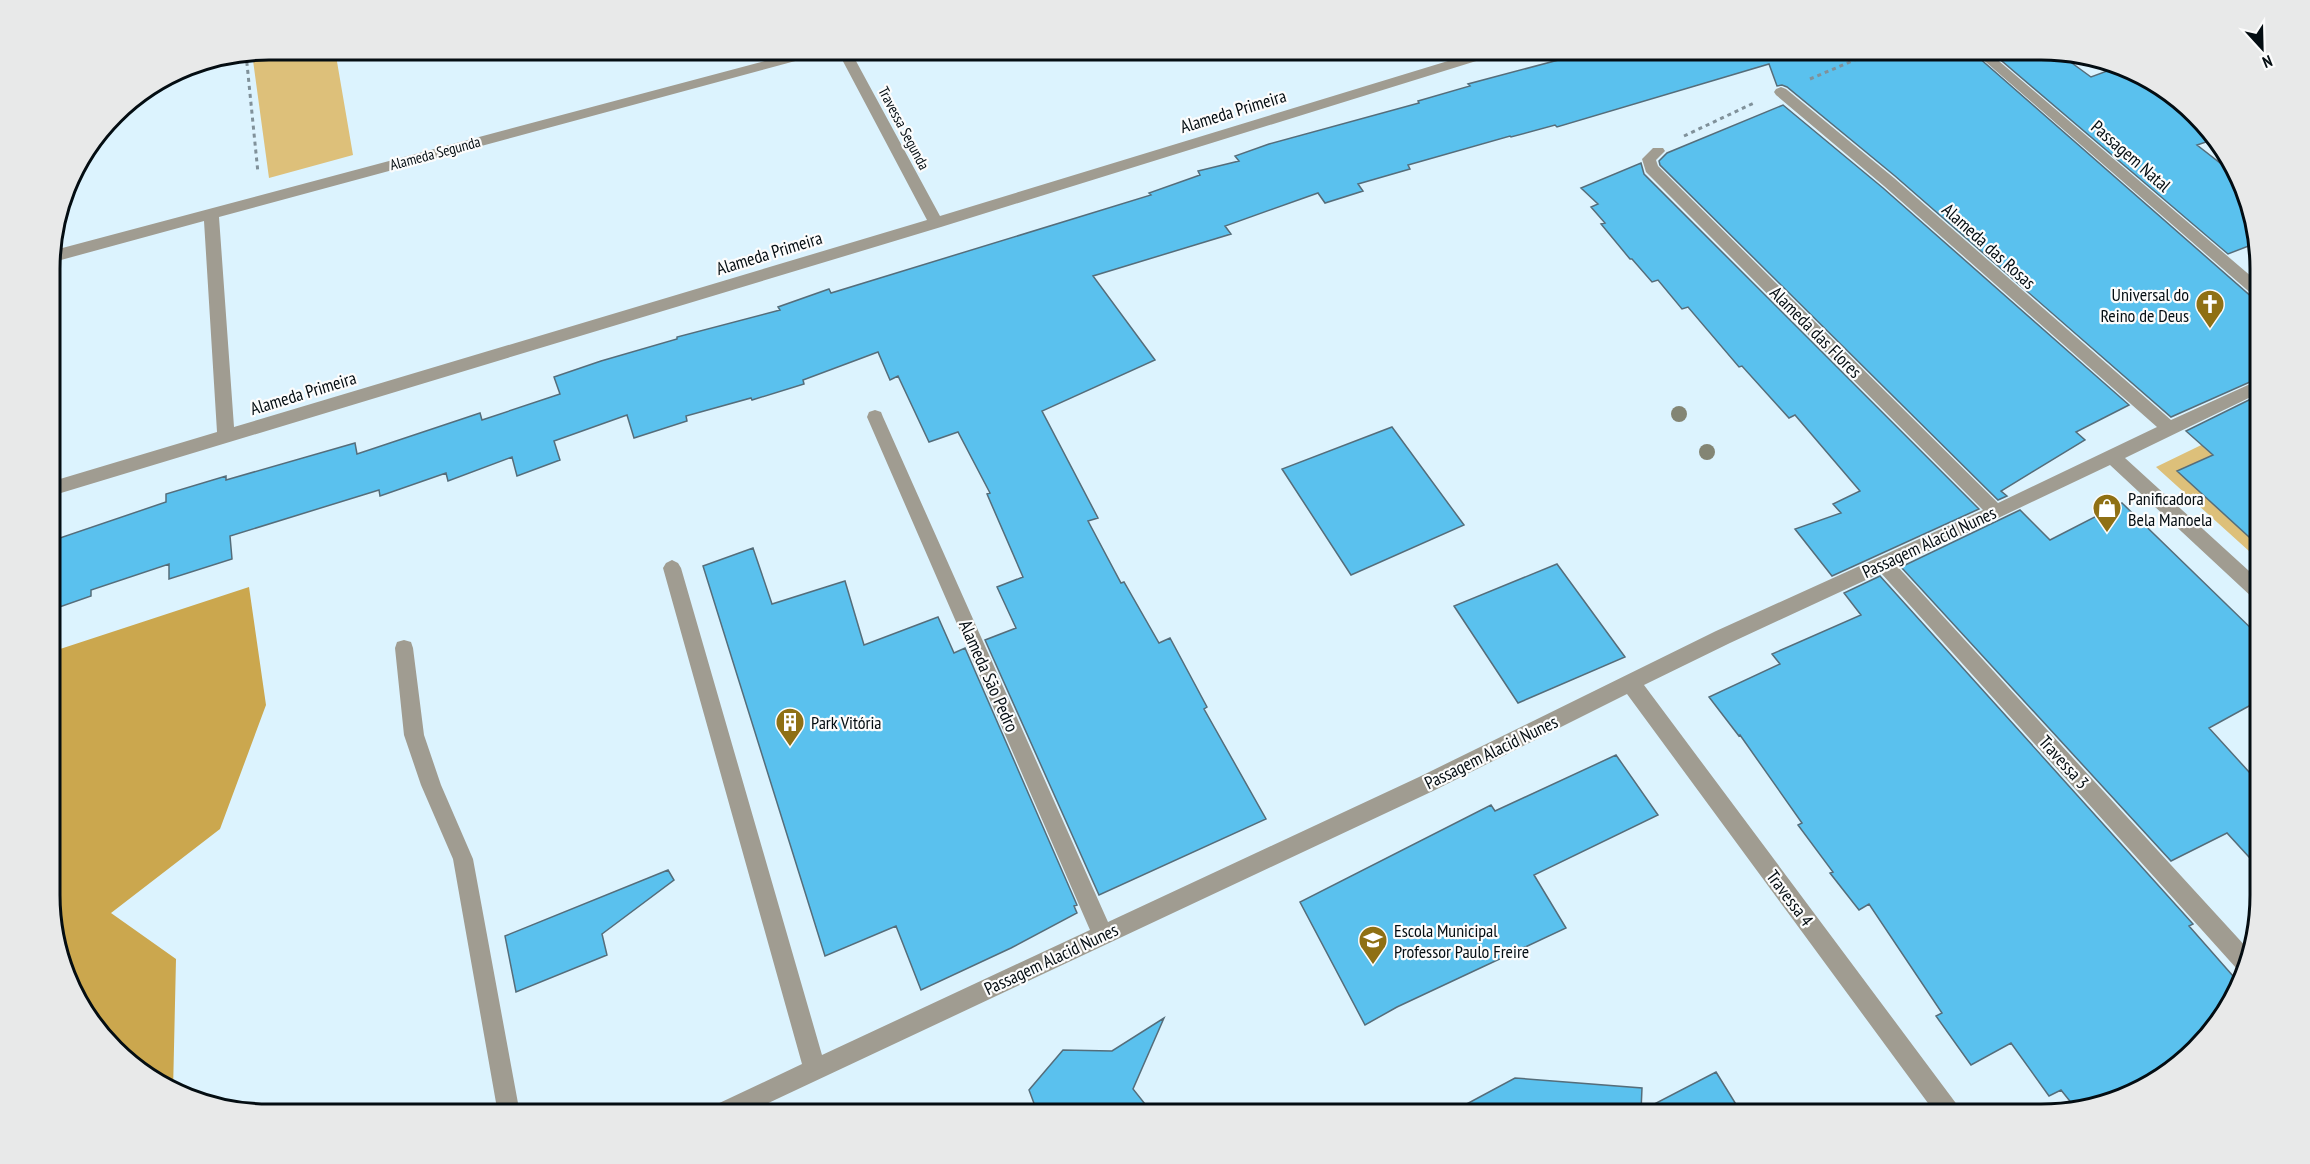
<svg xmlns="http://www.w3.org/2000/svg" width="2310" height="1164" font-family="'PT Sans Narrow',sans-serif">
	<rect width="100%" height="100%" fill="#dcf3fe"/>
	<path fill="#ddc07a" d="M269,50H335L353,155L269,178L252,53Z
		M2259,417L2260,561L2156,467Z"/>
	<path fill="#cba74e" d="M249,587L266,705L220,829L111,913L176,959L173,1092L95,1028L51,924V652Z"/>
	<path fill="#5ac1ee" stroke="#556d7a" stroke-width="1.5" d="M1596,50H1970L2253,298L2259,300V378L2171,417L1895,176L1787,87L1782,85L1777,86L1769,64L1557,127L1555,125L1511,137L1510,136L1408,165L1410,169L1358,184L1363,191L1325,203L1318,193L1225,226L1231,234L1093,276L1155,360L1042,411L1098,518L1088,521L1121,583L1124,582L1159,643L1170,638L1207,707L1204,709L1266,819L1099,895L985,640L1016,628L997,587L1023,577L987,494L990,493L958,432L929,442L898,376L890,380L878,352L803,380L804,384L752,400L751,398L686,416L687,421L634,438L627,415L554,441L560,460L517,476L512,457L448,481L446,473L380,496L379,490L230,536L232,559L169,579V564L91,590V596L51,610V541L166,502V494L226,476V480L355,443L357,454L480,413L482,420L560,394L554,377L601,361L677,339V337L780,310L778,307L829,289L831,293L1151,195L1149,193L1200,175L1198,171L1239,161L1235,156L1269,144L1419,103L1418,101L1470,86L1468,84Z
		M1989,50H2041L2058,53L2091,77L2118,67L2125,69L2149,87L2154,85L2212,133L2204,137L2209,141L2197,145L2229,170L2259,242L2228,254Z
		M1783,105L1883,188L2129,405L2076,432L2085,440L2001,491L2007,496L1998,500L1660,165L1659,161L1667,153Z
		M1641,163L1644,174L1979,509L1832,576L1795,529L1841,513L1833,504L1860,491L1795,415L1789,418L1742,366L1739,367L1688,307L1682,309L1658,280L1652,282L1632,259H1630L1601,224L1605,223L1591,207L1598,204L1581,188Z
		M2259,395V444L2260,547L2177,471L2213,455L2186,431Z
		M1392,427L1464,525L1351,575L1282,469Z
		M2122,503L2260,637V700L2209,728L2260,784V869L2227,833L2171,861L1901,567L2020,510L2050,540Z
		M753,548L772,604L845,581L864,645L938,617L954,653L965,648L1077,905L1074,906L1077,913L1011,948L921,990L896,926L825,956L703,566Z
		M1557,564L1625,657L1518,703L1454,606Z
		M1880,576L2193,924L2189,926L2240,984L2238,992L2163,1077L2112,1103L2077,1110L2061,1090L2049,1096L2011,1043L1971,1065L1936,1016L1942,1013L1869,904L1859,910L1830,873L1833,872L1798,825L1802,823L1740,735L1739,736L1709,697L1780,664L1772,654L1861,615L1844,593Z
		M1616,755L1658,815L1534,875L1566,928L1397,1007L1365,1025L1300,902L1491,805L1495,811Z
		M668,870L674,880L602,934L607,955L516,992L505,936Z
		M1164,1018L1133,1089L1153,1114H1038L1029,1090L1063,1050L1112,1051Z
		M1716,1072L1742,1114H1448L1515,1078L1642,1088L1641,1111Z"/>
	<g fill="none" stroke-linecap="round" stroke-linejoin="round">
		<path stroke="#80919a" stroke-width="3" stroke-dasharray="4 4" stroke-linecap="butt" d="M246,54L258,173
			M1810,79L1878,50
			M1684,136L1756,102"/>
		<path fill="#a09c91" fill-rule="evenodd" d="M806,50H827L825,53L219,217L234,427L927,220L837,50H850L940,216L1484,50H1504L1502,53L941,227L51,496L50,482L217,432L204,221L50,263L51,251Z
			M1972,50H1986L2259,283V298L2254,296Z
			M1781,87L1786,89L1894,178L2171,420L2259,380V393L2125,458L2260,581V601L2254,599L2110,465L1897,566L2248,949L2243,971L2237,969L1881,573L1730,643L1644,685L1958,1106L1961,1114H1936L1627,694L1433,791L745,1114H710L713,1106L802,1064L663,568L666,563L672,560L678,563L681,568L822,1055L1090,930L867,417L869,412L875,410L881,412L883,417L1108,922L1419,777L1716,631L1983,510L1646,172L1642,159L1653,148H1663L1665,151L1656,160L1658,166L1998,503L2157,427L1884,186L1776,95L1774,92L1776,89Z
			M404,640L411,642L413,648L424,735L441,785L473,859L520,1114H498L453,859L421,785L404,735L395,648L397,642Z"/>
	</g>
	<g fill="#838574">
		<circle cx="1679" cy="414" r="8"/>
		<circle cx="1707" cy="452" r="8"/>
	</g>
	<defs>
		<g id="church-pin" transform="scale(1.5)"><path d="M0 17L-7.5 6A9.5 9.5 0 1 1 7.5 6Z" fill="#8f7014" stroke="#fcfcfc"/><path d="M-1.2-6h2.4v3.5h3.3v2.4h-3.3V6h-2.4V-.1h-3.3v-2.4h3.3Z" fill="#fff"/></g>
		<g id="shop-pin" transform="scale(1.5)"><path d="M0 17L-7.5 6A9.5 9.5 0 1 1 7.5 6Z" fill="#8f7014" stroke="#fcfcfc"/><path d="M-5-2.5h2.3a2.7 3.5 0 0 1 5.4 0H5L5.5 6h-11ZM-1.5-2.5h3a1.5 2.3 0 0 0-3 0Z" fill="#fff"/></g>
		<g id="building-pin" transform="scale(1.5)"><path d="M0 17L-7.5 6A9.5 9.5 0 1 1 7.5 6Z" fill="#8f7014" stroke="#fcfcfc"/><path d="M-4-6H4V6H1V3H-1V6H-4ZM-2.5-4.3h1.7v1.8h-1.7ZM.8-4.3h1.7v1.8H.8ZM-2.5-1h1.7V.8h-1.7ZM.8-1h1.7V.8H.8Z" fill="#fff"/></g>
		<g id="school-pin" transform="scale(1.5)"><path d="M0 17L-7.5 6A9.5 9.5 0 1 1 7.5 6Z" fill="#8f7014" stroke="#fcfcfc"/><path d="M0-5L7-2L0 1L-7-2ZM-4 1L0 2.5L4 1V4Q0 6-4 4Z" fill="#fff"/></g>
	</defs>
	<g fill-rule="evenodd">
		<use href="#church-pin" x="2210" y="304"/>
		<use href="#shop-pin" x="2107" y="508"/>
		<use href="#building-pin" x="790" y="722"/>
		<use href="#school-pin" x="1373" y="940"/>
	</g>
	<g text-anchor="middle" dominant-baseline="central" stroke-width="4.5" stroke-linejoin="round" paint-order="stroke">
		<g font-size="15" fill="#040d12" stroke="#fcfcfc">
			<text transform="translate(904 128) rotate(62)">Travessa Segunda</text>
			<text transform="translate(435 153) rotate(-15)">Alameda Segunda</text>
		</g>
		<g font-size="18" fill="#040d12" stroke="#fcfcfc">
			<text transform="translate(1233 111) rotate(-17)">Alameda Primeira</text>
			<text transform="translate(2131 156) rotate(41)">Passagem Natal</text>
			<text transform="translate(1989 246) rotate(42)">Alameda das Rosas</text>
			<text transform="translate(769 253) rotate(-17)">Alameda Primeira</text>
			<text transform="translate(1816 332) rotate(45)">Alameda das Flores</text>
			<text transform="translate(303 393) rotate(-17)">Alameda Primeira</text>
			<text transform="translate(1929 542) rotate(-25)">Passagem Alacid Nunes</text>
			<text transform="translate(989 676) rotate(66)">Alameda São Pedro</text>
			<text transform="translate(1491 752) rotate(-26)">Passagem Alacid Nunes</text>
			<text transform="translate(2064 762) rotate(48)">Travessa 3</text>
			<text transform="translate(1790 898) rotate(53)">Travessa 4</text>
			<text transform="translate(1051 959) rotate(-25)">Passagem Alacid Nunes</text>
		</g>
		<g font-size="18" fill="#040d12" stroke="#fcfcfc" text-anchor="start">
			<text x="2189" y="294" text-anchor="end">Universal do<tspan x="2189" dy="21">Reino de Deus</tspan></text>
			<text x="2128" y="498">Panificadora<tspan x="2128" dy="21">Bela Manoela</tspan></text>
			<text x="811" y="722">Park Vitória</text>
			<text x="1394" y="930">Escola Municipal<tspan x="1394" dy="21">Professor Paulo Freire</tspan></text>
		</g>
	</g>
	<path d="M0 0H2310V1164H0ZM269 60H2041A209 209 0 0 1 2250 269V895A209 209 0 0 1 2041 1104H269A209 209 0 0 1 60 895V269A209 209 0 0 1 269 60Z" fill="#e8e9e9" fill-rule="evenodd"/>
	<path fill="none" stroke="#040d12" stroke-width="3" d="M269 60H2041A209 209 0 0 1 2250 269V895A209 209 0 0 1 2041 1104H269A209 209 0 0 1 60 895V269A209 209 0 0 1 269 60Z"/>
	<g transform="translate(2262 48) rotate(158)" stroke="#fcfcfc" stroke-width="4.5" paint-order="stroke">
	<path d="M0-4.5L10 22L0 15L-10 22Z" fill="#040d12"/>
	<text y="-9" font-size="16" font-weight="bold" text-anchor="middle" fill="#040d12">N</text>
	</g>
</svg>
